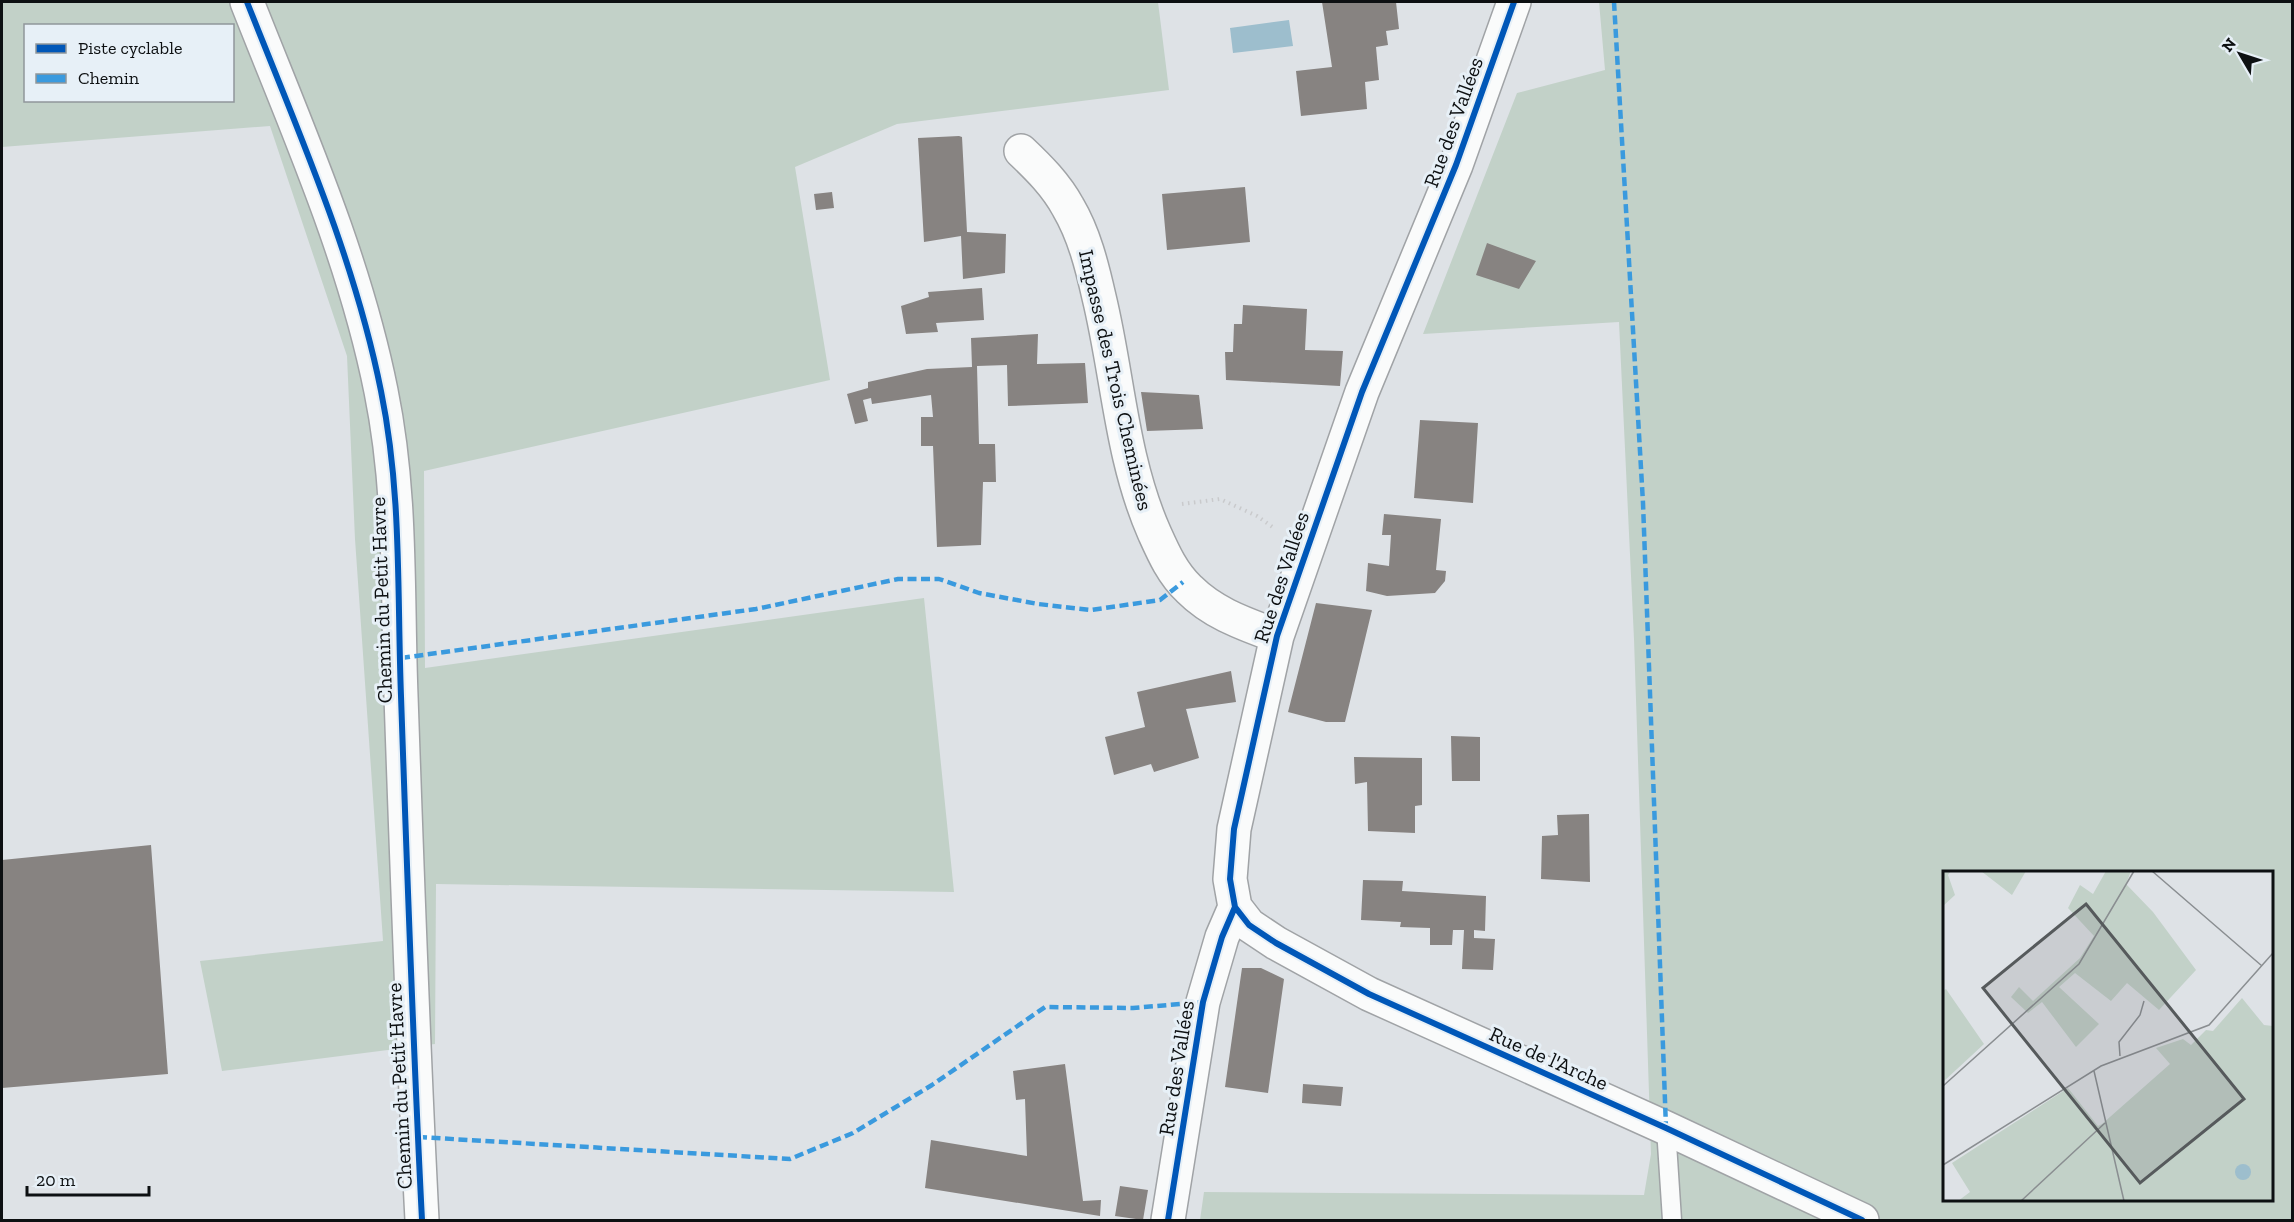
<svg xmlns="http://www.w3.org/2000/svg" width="2294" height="1222" font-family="'Zilla Slab',serif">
	<rect width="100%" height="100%" fill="#dee2e6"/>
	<path fill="#c2d1c8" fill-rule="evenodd" d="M2,2H1158L1169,90L897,124L795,167L830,380L424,471L425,668L924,598L954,892L436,884L435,1044L222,1071L200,961L383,941L355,539L347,356L270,126L2,147ZM26,26H232V100H26Z
		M1599,2H2292V1220H1200L1204,1192L1644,1195L1651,1154L1634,639L1619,322L1423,334L1517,93L1605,70ZM1944,872H2272V1200H1944Z"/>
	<path fill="#9dbecd" d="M1289,20L1293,46L1233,53L1230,28Z"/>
	<path fill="#878381" d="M1322,2H1396L1399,29L1386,31L1388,45L1376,47L1379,80L1365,82L1367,109L1301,116L1296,71L1332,67Z
		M959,136L962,137L967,232L1006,234L1005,273L963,279L961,236L924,242L918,138Z
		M1245,187L1250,242L1167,250L1162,194Z
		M832,192L834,208L816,210L814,194Z
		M1487,243L1536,261L1519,289L1476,275Z
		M982,288L984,320L936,323L938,332L906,334L901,306L929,297L928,292Z
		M1243,305L1307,309L1305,350L1343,351L1340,386L1226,380L1225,352H1233L1234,324H1242Z
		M1038,334L1037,364L1085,363L1088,403L1008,406L1007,365L977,366L979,444H995L996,482H983L981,545L937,547L933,446H921V417H933L931,395L872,404L871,398L863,400L868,421L855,424L847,394L868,388V382L927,369L972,367L971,338Z
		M1141,392L1199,395L1203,429L1147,431Z
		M1420,420L1478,423L1473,503L1414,498Z
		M1384,514L1441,519L1436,570L1446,571L1445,581L1435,593L1387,596L1366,591L1368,563L1389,566L1391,535H1382Z
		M1316,603L1372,610L1345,722H1326L1288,712Z
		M1231,671L1236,702L1186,709L1199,758L1154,772L1151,764L1114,775L1105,737L1145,727L1137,692Z
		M1451,736L1480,737V781H1452Z
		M1354,757L1422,758V805L1415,806V833L1368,831L1367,782L1355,784Z
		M1589,814L1590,882L1541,879L1542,836L1558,835L1557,815Z
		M151,845L168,1074L2,1088V860Z
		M1363,880L1403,881L1402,891L1486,896L1485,931L1474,930V938L1495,939L1493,970L1462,969L1464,930H1453L1452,945H1430V928L1400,927L1401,922L1361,920Z
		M1242,968H1261L1284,979L1268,1093L1225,1087Z
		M1065,1064L1083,1201L1101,1200L1100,1216L925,1188L931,1140L1027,1156L1025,1099L1016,1100L1013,1071Z
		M1303,1084L1343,1087L1341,1106L1302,1103Z
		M1120,1186L1148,1190L1143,1220L1115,1216Z"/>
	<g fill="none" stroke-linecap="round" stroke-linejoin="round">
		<g stroke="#a0a3a6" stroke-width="21">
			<path id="lane" d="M1666,1128L1672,1220"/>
		</g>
		<g stroke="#a0a3a6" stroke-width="36">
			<path id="street" d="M247,2C297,129 354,256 381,391C402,494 397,592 401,696C407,871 413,1046 422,1220
				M1021,151C1039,168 1056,185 1068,207C1084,234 1092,266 1099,297C1118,375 1121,457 1154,532C1163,552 1172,573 1189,589C1214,614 1245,624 1277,636
				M1235,907L1249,925L1276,943L1369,994L1666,1128L1862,1220
				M1168,1220L1203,1002L1222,937L1235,907L1230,879L1234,829L1277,636L1362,392L1456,165L1514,2"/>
		</g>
		<path stroke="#c9cacc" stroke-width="4" stroke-dasharray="1.5 4.5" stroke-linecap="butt" d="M1182,504L1220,499L1257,516L1274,528"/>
		<use href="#lane" stroke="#fafbfb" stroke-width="18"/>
		<use href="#street" stroke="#fafbfb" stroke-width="33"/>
		<path stroke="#3a9ade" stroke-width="4.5" stroke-dasharray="9 4.5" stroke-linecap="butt" d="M1614,2L1643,503L1666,1128
			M401,658L756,609L898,579H939L979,593L1038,604L1091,610L1160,600L1183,582
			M418,1137L790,1159L853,1133L932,1085L1045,1007L1133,1008L1203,1002"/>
		<g stroke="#e7f0f7" stroke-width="10">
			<path id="cycleway" d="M247,2C297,129 354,256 381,391C402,494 397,592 401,696C407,871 413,1046 422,1220
				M1235,907L1249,925L1276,943L1369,994L1666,1128L1862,1220
				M1168,1220L1203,1002L1222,937L1235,907L1230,879L1234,829L1277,636L1362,392L1456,165L1514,2"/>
		</g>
		<use href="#cycleway" stroke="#0057b8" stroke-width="6"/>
	</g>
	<g text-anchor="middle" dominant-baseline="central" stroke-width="6" stroke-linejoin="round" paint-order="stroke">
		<g font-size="21" fill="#0d1012" stroke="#e7f0f7">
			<text transform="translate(1453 122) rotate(-70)">Rue des Vallées</text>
			<text transform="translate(1116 380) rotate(77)">Impasse des Trois Cheminées</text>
			<text transform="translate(1281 577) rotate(-72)">Rue des Vallées</text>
			<text transform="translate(381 600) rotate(-92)">Chemin du Petit Havre</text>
			<text transform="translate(1549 1058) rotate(24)">Rue de l'Arche</text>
			<text transform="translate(1176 1068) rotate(-81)">Rue des Vallées</text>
			<text transform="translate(399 1086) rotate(-93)">Chemin du Petit Havre</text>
		</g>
	</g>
	<g transform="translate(1943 871)">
		<rect width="330" height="330" fill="#dee2e6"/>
		<path d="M0,0H8L5,4L12,24L0,35ZM38,0H83L69,24ZM163,0H188L183,13L210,41L253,99L216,139L184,112L168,130L132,102L116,116L156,153L133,176L99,131L85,142L68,126L76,116L90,130L137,87L151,65L125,37L137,14L150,23ZM3,118L41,173L0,211V120ZM299,127L321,154L330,155V330H15L27,321L9,292L125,217L155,255L159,253L227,193L213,177L240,168L248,174L263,159L270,160Z" fill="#c2d1c8"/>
		<path d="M292 301a8 8 0 1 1 16 0a8 8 0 1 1-16 0Z" fill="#9dbecd"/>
		<path fill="none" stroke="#8a8e91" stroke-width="1.5" d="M209,0L319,95M177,185L176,171L197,144L201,130M151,200L181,330M0,215L136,93L191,0M0,294L158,195L266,154L330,82M78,330L162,252"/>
		<path fill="#565a5c" fill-opacity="0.15" stroke="#565a5c" stroke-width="3" d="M143,33L301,228L197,312L40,117Z"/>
		<rect width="330" height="330" fill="none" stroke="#0d1012" stroke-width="3"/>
	</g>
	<rect width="2294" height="1222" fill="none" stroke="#0d1012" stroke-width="6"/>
	<rect x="24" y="24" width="210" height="78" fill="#e7f0f7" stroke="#90969b" stroke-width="1.5"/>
	<rect x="36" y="44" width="30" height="9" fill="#0057b8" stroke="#90969b" stroke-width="1.5"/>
	<text x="78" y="54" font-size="18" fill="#0d1012">Piste cyclable</text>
	<rect x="36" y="74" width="30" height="9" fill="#3a9ade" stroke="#90969b" stroke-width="1.5"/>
	<text x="78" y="84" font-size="18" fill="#0d1012">Chemin</text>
	<g transform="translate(2240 54) rotate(309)" stroke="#e7f0f7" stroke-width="4.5" paint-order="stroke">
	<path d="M0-4.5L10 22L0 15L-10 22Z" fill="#0d1012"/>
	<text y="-9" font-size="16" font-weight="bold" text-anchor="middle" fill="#0d1012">N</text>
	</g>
	<path d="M27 1186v9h122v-9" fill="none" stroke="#0d1012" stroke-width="3"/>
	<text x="36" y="1186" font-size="18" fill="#0d1012" stroke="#e7f0f7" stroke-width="4.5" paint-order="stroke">20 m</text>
</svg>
